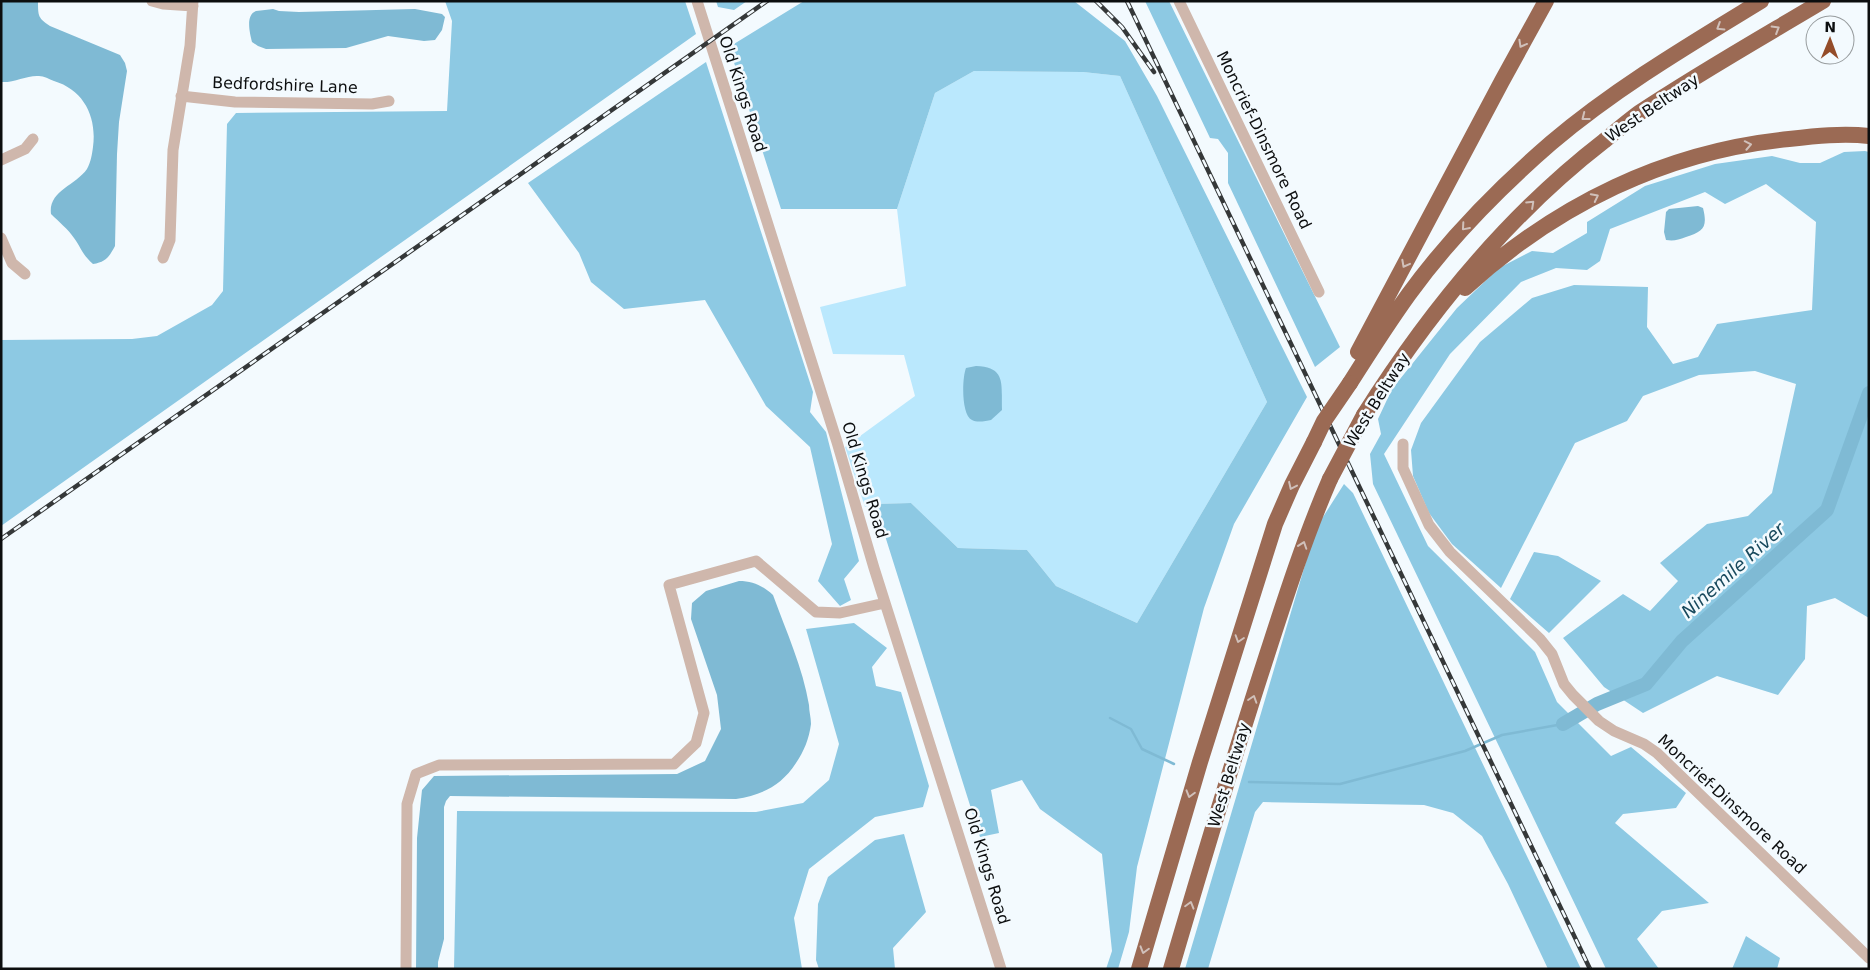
<svg xmlns="http://www.w3.org/2000/svg" width="1870" height="970" font-family="'DejaVu Sans',sans-serif">
	<rect width="100%" height="100%" fill="#f3fafe"/>
	<path fill="#bae8fd" d="M974,71L1083,72L1120,76L1267,402L1137,623L1056,586L1027,550L958,548L911,503L875,504L865,507L845,447L915,396L904,355L833,354L820,307L906,286L897,209L935,93Z"/>
	<path fill="#8dc9e3" d="M445,1H685L696,34L1,526V340L132,339L157,336L212,305L223,291L227,124L236,113L447,111L452,21Z
		M716,1H747L734,10L718,7Z
		M804,1H1074L1125,41L1157,96L1307,397L1234,524L1204,608L1137,867L1129,932L1118,969H1106L1112,951L1102,854L1040,809L1022,780L991,790L999,833L980,837L875,504L911,503L958,548L1027,550L1056,586L1137,623L1267,402L1120,76L1083,72L974,71L935,93L897,209H781L729,47Z
		M1145,1H1169L1340,347L1315,367L1228,183V153L1218,139L1210,138Z
		M706,62L813,392L810,412L826,432L859,561L844,579L851,600L840,606L818,581L832,544L810,447L766,406L705,300L624,309L591,282L579,253L528,183Z
		M1865,151L1869,152V618L1835,598L1807,606L1805,659L1778,695L1717,676L1643,713L1604,687L1563,638L1623,594L1650,611L1678,581L1660,563L1707,524L1748,516L1772,493L1796,384L1755,371L1699,375L1643,396L1627,421L1575,443L1501,588L1452,544L1429,513L1413,476L1411,450L1421,423L1480,342L1532,298L1574,285L1648,287L1647,327L1673,364L1698,357L1717,324L1812,310L1816,222L1766,184L1725,204L1705,192L1610,229L1600,261L1587,270L1556,268L1521,282L1450,354L1384,454L1428,546L1535,652L1557,702L1611,756L1631,747L1686,793L1676,808L1623,814L1615,823L1709,903L1662,911L1637,939L1659,969H1606L1373,484L1370,454L1381,434L1378,419L1392,389L1457,308L1499,268L1532,251L1553,253L1587,233V222L1645,186L1715,164L1772,156L1800,163H1820L1844,152Z
		M1344,484L1353,493L1581,969H1548L1508,884L1482,836L1453,813L1424,805L1263,802L1255,812L1208,969H1185L1316,528Z
		M1534,552L1558,556L1601,581L1549,633L1510,599Z
		M854,623L887,648L872,667L876,686L901,692L929,786L923,807L875,817L809,869L794,918L802,969H454L457,811L756,812L803,803L829,780L839,744L806,629Z
		M904,834L926,912L893,948L895,969H819L816,960L818,904L828,877L875,840Z
		M1746,936L1780,958L1777,969H1732Z"/>
	<path fill="#7fbad4" d="M1,1H38C38,16 38,18 50,26L120,55L125,63L127,71L119,122L117,154L115,246C109,257 106,262 93,264C81,253 82,249 74,238C68,229 59,222 51,214C48,191 75,186 87,169C91,162 92,154 93,147C97,117 84,90 54,81C49,79 44,76 39,76C27,75 14,83 1,82Z
		M273,9L279,11L299,12L415,9L442,14L445,17L442,30L435,40L424,41L388,36L346,48L266,49L258,46L252,42C250,34 245,15 256,11C262,10 268,10 273,9Z
		M1698,206L1703,208C1708,228 1703,231 1686,237C1678,240 1674,241 1666,240L1664,232L1666,212L1669,209Z
		M976,366C1007,367 1001,385 1002,410L991,420C986,421 977,423 972,420C961,415 962,378 966,368Z
		M739,581C753,581 763,586 773,595C786,631 803,668 809,705C809,711 811,718 811,724C809,739 804,751 796,763C781,786 762,795 736,799L450,796L446,801L444,807V939L438,962V969H416L417,838L422,790L434,776L677,774L705,761L721,729L717,695L691,619L692,603L706,591Z"/>
	<g fill="none" stroke-linecap="round" stroke-linejoin="round">
		<path stroke="#7fbad4" stroke-width="2.5" d="M1110,718L1131,729L1142,749L1174,764
			M1249,782L1340,784L1465,751L1502,735L1563,724"/>
		<path stroke="#7fbad4" stroke-width="14" d="M1563,724L1597,704L1646,684L1682,641L1827,510L1869,393"/>
		<path stroke="#cfb7ac" stroke-width="11" d="M152,1L163,4L193,6
			M697,1L837,442L874,568L1001,969
			M1179,1L1319,292
			M181,96L235,102L372,104L389,101
			M1,160L25,149L33,139
			M1,238L12,263L25,274
			M163,258L170,240L173,150L190,46L193,1
			M1403,444V468L1429,525L1450,552L1540,639L1552,654L1564,684L1573,695L1599,721L1614,731L1644,744L1657,753L1869,958
			M406,969L407,804L416,774L439,765L674,764L696,743L704,713L669,585L756,561L816,612L840,613L885,603"/>
		<path stroke="#9b6a54" stroke-width="16" d="M1465,288C1556,205 1666,151 1789,139C1815,136 1843,133 1869,136
			M1358,352L1502,81L1546,1
			M1350,383C1369,353 1388,323 1409,294C1449,239 1499,188 1551,143C1616,88 1689,45 1761,1
			M1364,415C1429,312 1507,216 1604,141C1615,132 1627,122 1639,113C1699,73 1761,38 1823,1
			M1139,969L1200,762L1275,524L1292,485L1314,442
			M1171,969C1201,867 1231,765 1264,664C1284,602 1304,539 1330,479"/>
		<g stroke="#353839" stroke-width="4.5">
			<path id="rail" d="M1096,1L1122,27L1154,72
				M1127,1L1590,969
				M1,539L767,1"/>
		</g>
		<use href="#rail" stroke="#f3fafe" stroke-width="2.5" stroke-dasharray="8" stroke-linecap="butt"/>
		<path stroke="#9b6a54" stroke-width="16" d="M1314,442L1324,421L1350,383
			M1330,479L1364,415"/>
	</g>
	<defs><path id="oneway-chevron" d="M-2-3.5L2.5 0L-2 3.5" fill="none" stroke-width="1.6" stroke-linecap="round" stroke-linejoin="round" transform="scale(1.25)"/></defs>
	<g stroke="#d0c0ba">
		<use href="#oneway-chevron" transform="translate(1720 27) rotate(148)"/>
		<use href="#oneway-chevron" transform="translate(1776 29) rotate(-31)"/>
		<use href="#oneway-chevron" transform="translate(1522 44) rotate(119)"/>
		<use href="#oneway-chevron" transform="translate(1585 117) rotate(142)"/>
		<use href="#oneway-chevron" transform="translate(1748 145) rotate(-11)"/>
		<use href="#oneway-chevron" transform="translate(1595 197) rotate(-27)"/>
		<use href="#oneway-chevron" transform="translate(1531 204) rotate(-43)"/>
		<use href="#oneway-chevron" transform="translate(1465 227) rotate(131)"/>
		<use href="#oneway-chevron" transform="translate(1405 264) rotate(118)"/>
		<use href="#oneway-chevron" transform="translate(1292 486) rotate(115)"/>
		<use href="#oneway-chevron" transform="translate(1303 545) rotate(-71)"/>
		<use href="#oneway-chevron" transform="translate(1239 639) rotate(108)"/>
		<use href="#oneway-chevron" transform="translate(1253 699) rotate(-72)"/>
		<use href="#oneway-chevron" transform="translate(1190 794) rotate(106)"/>
		<use href="#oneway-chevron" transform="translate(1190 905) rotate(-74)"/>
		<use href="#oneway-chevron" transform="translate(1144 950) rotate(106)"/>
	</g>
	<g text-anchor="middle" dominant-baseline="central" stroke-width="5" stroke-linejoin="round" paint-order="stroke">
		<g font-size="16" fill="#0c0e0f" stroke="#f3fafe">
			<text transform="translate(285 85) rotate(2)">Bedfordshire Lane</text>
			<text transform="translate(743 94) rotate(72)">Old Kings Road</text>
			<text transform="translate(1652 108) rotate(-34)">West Beltway</text>
			<text transform="translate(1264 140) rotate(64)">Moncrief-Dinsmore Road</text>
			<text transform="translate(1377 400) rotate(-58)">West Beltway</text>
			<text transform="translate(865 480) rotate(73)">Old Kings Road</text>
			<text transform="translate(1229 775) rotate(-73)">West Beltway</text>
			<text transform="translate(1732 804) rotate(43)">Moncrief-Dinsmore Road</text>
			<text transform="translate(987 866) rotate(73)">Old Kings Road</text>
		</g>
		<g font-size="18" font-style="italic" fill="#18495d" stroke="#f3fafe">
			<text transform="translate(1733 570) rotate(-42)">Ninemile River</text>
		</g>
	</g>
	<rect width="1870" height="970" fill="none" stroke="#0c0e0f" stroke-width="5"/>
	<g transform="translate(1830 40) rotate(1)"><circle r="24" fill="#f3fafe" stroke="#979c9e"/>
	<path d="M0-4L9 19L0 12L-9 19Z" fill="#944c29"/>
	<text y="-8" font-size="14" font-weight="bold" text-anchor="middle" fill="#0c0e0f">N</text>
	</g>
</svg>
